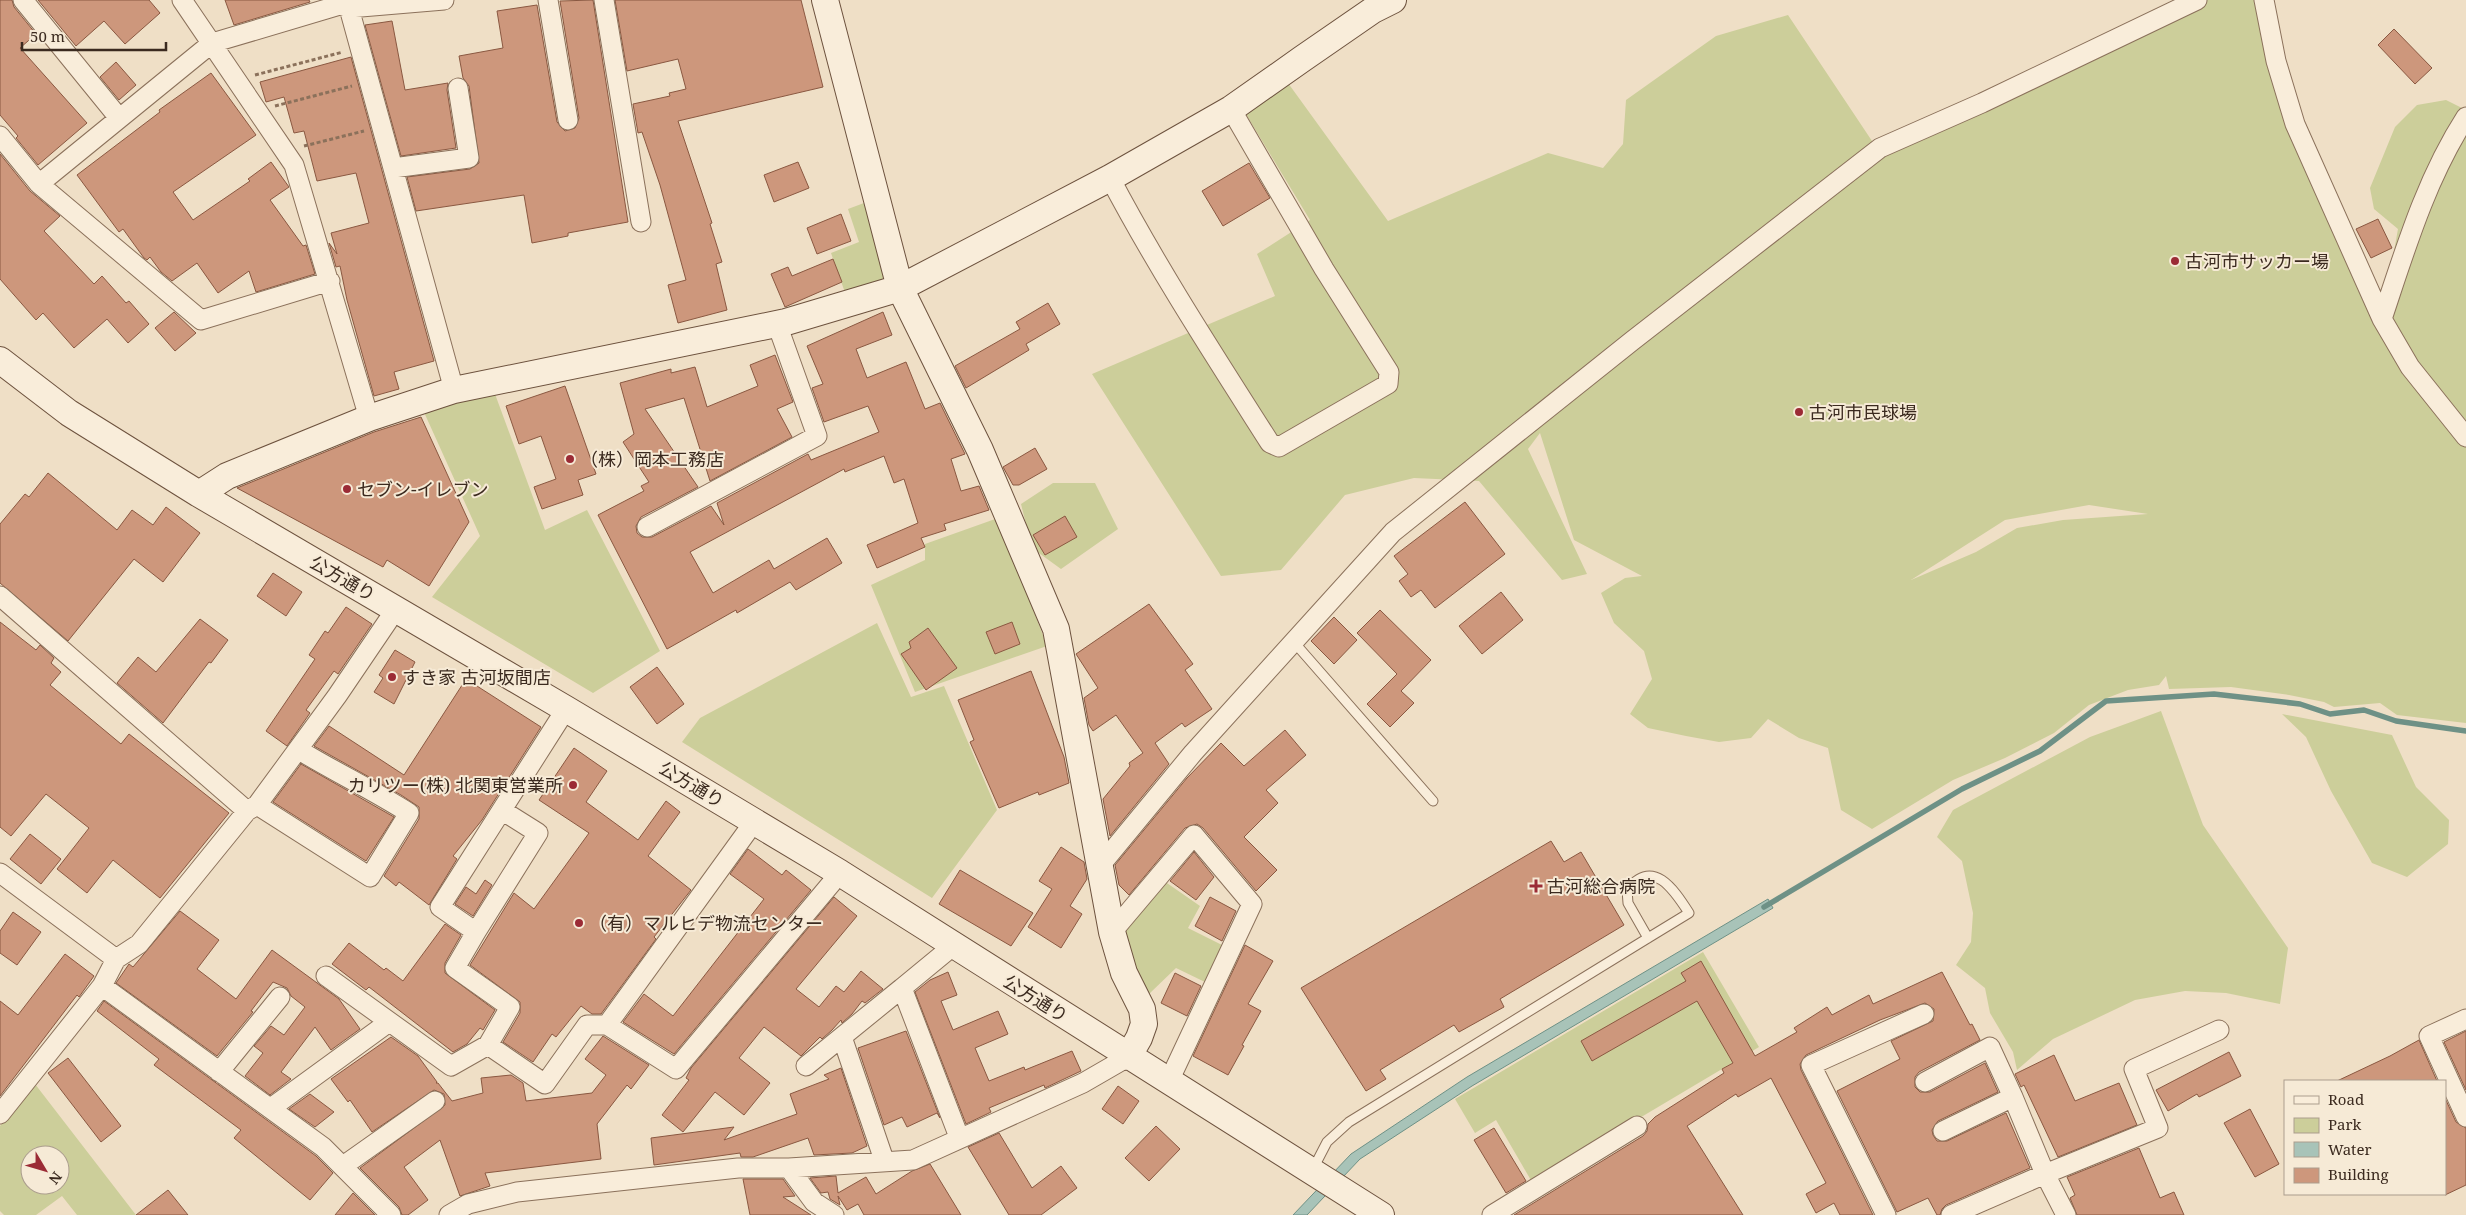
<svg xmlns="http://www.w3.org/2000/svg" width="2466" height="1215" font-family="'Noto Serif','Noto Sans JP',serif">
	<rect width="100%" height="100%" fill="#efdfc6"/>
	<path fill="#ccce9a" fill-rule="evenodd" d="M2197,0H2264L2278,60L2382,318L2398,229L2374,209L2370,188L2395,127L2417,105L2446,100L2466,110V723L2397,715L2380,703L2334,707L2324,702L2289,695L2231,687L2169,689L2166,676L2159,685L2128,690L2089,705L2054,733L2005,758L1953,780L1872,829L1841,810L1828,748L1799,738L1768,719L1751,738L1719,742L1686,736L1648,728L1630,714L1652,679L1644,651L1614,623L1601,593L1625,578L1642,576L1574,540L1540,433L1528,449L1587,574L1562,580L1479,481L1414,478L1345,495L1281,570L1221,576L1092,374L1275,296L1257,254L1310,220L1244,111L1288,83L1388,221L1548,153L1603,168L1623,144L1626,100L1716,36L1788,15L1878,150ZM2089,505L2148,514L2063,520L2017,528L1976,552L1911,580L2005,520Z
		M864,203L893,284L848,301L831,253L859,242L848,209Z
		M495,394L545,530L587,510L660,651L593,693L432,597L480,536L423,410Z
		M1053,483H1095L1118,529L1061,569L1032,548L1021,504Z
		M998,518L1047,646L915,692L871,585L925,560V544Z
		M877,623L911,697L944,686L997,810L932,898L682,742L700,718Z
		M2161,711L2203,825L2288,948L2280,1004L2226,993L2185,991L2135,1000L2053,1039L2017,1070L2013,1052L1990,1013L1985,988L1956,965L1971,942L1973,913L1962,861L1937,837L1953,810L2090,737Z
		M2282,714L2392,735L2416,787L2449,820L2448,844L2407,877L2372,863L2331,791L2306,737Z
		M1164,881L1200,906L1188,928L1222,945L1207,983L1176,968L1149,994L1136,968L1122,928Z
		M1703,952L1759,1047L1532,1182L1496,1120L1475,1133L1455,1099Z
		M35,1084L136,1215H77L62,1196L36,1215H4L0,1211V1126ZM30,1155H60V1185H30Z"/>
	<path fill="#a8c3b8" stroke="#6e9186" d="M1768,899L1773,908L1472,1086L1360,1159L1307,1215H1293L1351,1154L1467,1077Z"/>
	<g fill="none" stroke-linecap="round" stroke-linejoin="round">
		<path stroke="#6e9186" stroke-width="5.5" d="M1764,907L1962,789L2040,751L2106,701L2214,694L2300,704L2330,714L2364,710L2396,721L2466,731"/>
	</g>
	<path fill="#cd977c" stroke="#8a5841" d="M0,0H12L14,7L36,34L20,48L87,123L38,165L16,138L18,136L0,115Z
		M38,0H149L160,13L125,44L104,21L76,46Z
		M225,0H309L310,2L234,25Z
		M593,0L628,222L568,233V236L532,243L524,195L416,211L407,177L470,169L479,163L469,86L463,78L459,56L503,48L497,11L537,5L557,122L565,131L575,128L579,118L560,1Z
		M615,0H801L823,87L678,121L712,223L710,224L722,262L716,264L727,310L678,323L668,285L686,280L660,185L642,132L638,133L633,104L670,96L669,93L686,89L678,59L627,71Z
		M392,21L405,90L448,83L447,90L456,148L401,156L365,25Z
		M2394,29L2432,68L2415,84L2378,45Z
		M351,57L434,361L394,372L399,389L374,396L347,300L340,266L336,267L329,243L337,254L331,233L369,223L356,173L317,181L304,131L294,133L284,97L266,102L260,82Z
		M116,62L136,85L119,100L100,77Z
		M211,73L256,135L173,192L193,220L250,181L248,179L271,162L289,187L270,200L303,246L306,245L315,274L256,292L249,271L218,293L197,263L172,281L161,272L150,257L147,260L144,258L123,229L119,232L77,175L160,112L159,110Z
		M0,154L30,191L60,216L44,231L94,284L102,276L126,303L129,301L149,324L128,343L107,319L74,348L43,313L36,320L0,279Z
		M798,162L809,188L774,202L764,175Z
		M1249,163L1270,198L1223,226L1202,191Z
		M841,214L851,241L817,254L807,228Z
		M2378,219L2392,248L2371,258L2356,229Z
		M833,259L842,282L785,307L771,274L788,267L792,276Z
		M1048,303L1060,324L1026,344L1029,350L966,388L955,366L1020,329L1016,322Z
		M174,312L196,333L175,351L155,328Z
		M883,312L892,335L856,349L867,378L906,362L925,409L940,403L965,454L951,459L961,491L979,486L989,510L944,524L946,530L921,538L925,547L877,568L867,545L918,523L904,479L894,483L884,456L845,472L844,469L690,552L713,593L769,560L774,569L827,538L842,563L796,590L790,582L737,613L736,610L667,649L598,515L644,491L641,486L649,482L623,442L634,434L620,383L671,369V373L695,367L707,407L758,386L750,365L775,355L793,402L777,409L792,437L710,481L684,398L645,409L698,487L641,517L636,526L637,533L642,537H652L711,506L724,525L717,503L808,454L811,460L879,432L868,406L824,422L812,388L823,384L807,346Z
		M565,386L596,474L578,480L583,495L542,509L534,487L556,479L541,436L519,444L506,406Z
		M421,417L469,522L429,586L387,560L383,567L237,488L374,432Z
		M1035,448L1047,469L1019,485H1013L1003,467Z
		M48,473L117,530L132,510L153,525L166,507L200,533L163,582L134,559L68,641L0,583V524L25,494L29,497Z
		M1465,502L1505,554L1435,608L1421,590L1411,597L1399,581L1408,574L1394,556Z
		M1065,516L1077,537L1045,555L1033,535Z
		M273,573L302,592L286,616L257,596Z
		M1501,592L1523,620L1482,654L1459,626Z
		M1149,604L1193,664L1185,670L1212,709L1185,727L1182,723L1155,743L1169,764L1110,836L1103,799L1130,766L1129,763L1143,753L1116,715L1093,731L1089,725L1084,698L1098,688L1076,654Z
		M346,607L372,624L338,674L334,671L306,710L310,713L287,746L266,731L315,659L309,655L325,631L328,633Z
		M1380,610L1431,660L1401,691L1414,703L1390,727L1367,704L1397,674L1357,633Z
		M1334,617L1357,640L1334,664L1311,641Z
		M200,619L228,640L211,663L209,662L163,723L117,683L138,657L156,672Z
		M0,622L36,650L40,645L54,658L51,663L61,672L50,685L121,744L129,734L229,813L160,898L113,860L87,893L57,869L89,828L46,794L11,836L0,827Z
		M1012,622L1020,644L995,654L986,632Z
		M928,628L957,668L926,690L901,654L911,648L909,642Z
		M395,650L415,662L394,704L374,692L383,678L379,675Z
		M657,667L684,704L657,724L630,687Z
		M1031,671L1064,757L1069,783L1039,795L1038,792L999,808L970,742L974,740L958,700Z
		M466,679L541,727L482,820L453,856L457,859L429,905L399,882L396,886L384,876L419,819V807L401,795L314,746L329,726L404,775Z
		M1285,730L1306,755L1266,790L1278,803L1244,837L1277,870L1256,891L1203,828L1197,824L1185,828L1129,895L1119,885L1115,865L1187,778L1221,743L1244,766Z
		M574,748L607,771L586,802L638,840L666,801L680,812L648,856L691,890L654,937L656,939L601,1014H592L581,1006L556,1037L552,1034L533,1062L503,1042L520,1013V1002L470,965L514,893L534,909L589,833L539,800Z
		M301,764L394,817L366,861L273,802Z
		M30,834L61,859L41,884L10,859Z
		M1551,841L1564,862L1581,852L1624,925L1500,999L1504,1007L1459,1032L1454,1025L1380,1070L1386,1079L1366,1091L1301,988Z
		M1061,847L1084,862L1087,879L1070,906L1082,914L1061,948L1028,927L1052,889L1039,881Z
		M748,849L782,875L786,870L811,890L674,1054L623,1022L644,994L673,1016L764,899L730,874Z
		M1194,852L1214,877L1196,900L1170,881Z
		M960,870L1033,913L1011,946L939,904Z
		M485,880L492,885L473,916L455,904L466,887L476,894Z
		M834,897L857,916L796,989L819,1007L836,986L844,992L861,971L883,989L865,1003L862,1001L852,1014L842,1023L841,1020L832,1030L822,1039L820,1037L801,1056L764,1027L739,1058L770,1083L744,1115L715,1092L683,1132L662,1115L689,1080L686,1078L691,1068Z
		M1210,897L1236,911L1222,941L1195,926Z
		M180,911L219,940L197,969L236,999L272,950L339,999L360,1029L331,1050L315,1027L281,1072L291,1079L270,1095L245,1076L263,1053L254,1046L271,1026L284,1035L305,1007L291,996L287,988L273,982L251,1011L253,1012L217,1056L116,983L129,964L133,967Z
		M13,912L41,932L17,965L0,953V931Z
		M445,924L461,935L445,963V973L495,1010L483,1030L480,1028L467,1044L453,1052L369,987L366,990L332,964L349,943L384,970L386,968L403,981Z
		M1245,945L1273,961L1248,1004L1261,1011L1242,1045L1244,1046L1228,1075L1193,1056Z
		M65,954L94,976L79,997L77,995L0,1096V1001L18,1015Z
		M1701,961L1755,1056L1797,1032L1794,1028L1827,1007L1832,1015L1869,995L1873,1004L1942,972L1970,1025L1972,1024L1980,1040L1919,1072L1915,1077V1087L1920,1092H1930L1985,1063L1998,1092L1938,1121L1932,1130L1933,1135L1937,1141H1947L2006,1113L2030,1168L1946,1205L1942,1209L1940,1215H1937L1928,1198L1897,1212L1837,1091L1900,1059L1891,1041L1933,1021L1934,1009L1925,1003L1880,1020L1806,1055L1800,1064L1801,1070L1873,1215H1840L1834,1203L1816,1213L1806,1194L1826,1183L1771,1078L1738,1097L1736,1094L1687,1126L1743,1215H1514L1643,1136L1647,1131L1648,1124L1655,1117L1724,1073L1722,1069L1733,1063L1697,1001L1592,1061L1581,1041L1686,981L1681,973Z
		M948,972L957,995L941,1001L953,1030L998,1011L1008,1034L975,1048L989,1081L1024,1067L1025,1070L1072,1051L1081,1071L1045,1088L1044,1085L989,1108L991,1112L987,1114L966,1124L915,992L930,980Z
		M1175,973L1201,986L1187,1016L1161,1003Z
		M104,1001L316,1156L333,1173L310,1200L234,1138L241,1130L154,1065L159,1059L97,1011Z
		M906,1031L940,1118L937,1113L907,1127L902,1117L884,1125L858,1048Z
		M2466,1031V1090L2444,1042Z
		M603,1036L649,1065L631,1089L627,1085L597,1124L601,1159L485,1173L490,1186L460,1196L440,1140L404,1167L428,1200L408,1215H402L399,1207L360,1168L445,1105L444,1094L434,1090L372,1132L350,1100L348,1102L331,1079L391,1037L418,1056L437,1082L436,1083H438L452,1101L483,1093L481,1078L511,1075L523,1083L526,1101L592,1093L606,1075L585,1059Z
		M2419,1040L2437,1081H2337L2390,1056Z
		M2229,1052L2241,1076L2199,1097L2197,1094L2168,1111L2156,1090Z
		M2054,1055L2075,1101L2119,1083L2137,1125L2058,1157L2024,1085L2021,1087L2015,1074Z
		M68,1058L121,1126L101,1142L48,1073Z
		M841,1068L867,1146L852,1153L814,1155L808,1138L753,1157H741L740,1153L654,1165L651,1138L734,1127L724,1140L797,1114L790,1094L829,1079L824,1075Z
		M1118,1086L1139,1101L1123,1124L1102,1109Z
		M310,1094L334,1112L315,1127L289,1109Z
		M2445,1098L2456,1122L2466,1128V1185L2445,1195Z
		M2250,1109L2279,1164L2255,1177L2224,1123Z
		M1156,1126L1180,1149L1149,1181L1125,1158Z
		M1494,1128L1526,1181L1506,1193L1474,1140Z
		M999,1133L1032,1188L1061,1166L1077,1188L1041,1215H1009L968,1147Z
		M2139,1148L2160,1198L2174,1192L2184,1215H2077L2070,1198L2075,1195L2067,1177Z
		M930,1164L961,1215H864L858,1204L847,1210L838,1196L840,1205L830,1199L828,1192L821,1193L810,1178L836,1176L838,1193L866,1177L876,1194L912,1171Z
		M743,1179H783L795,1196L783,1197L811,1215H750Z
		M168,1190L188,1215H136Z
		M353,1193L375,1215H335Z"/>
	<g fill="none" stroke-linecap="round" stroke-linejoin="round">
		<g stroke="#8b715b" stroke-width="11">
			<path id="lane" d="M1293,641L1433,801
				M1313,1169L1327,1142L1349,1122L1648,938L1689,913C1673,888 1653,858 1627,890L1628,903L1648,938"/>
		</g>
		<g stroke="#8b715b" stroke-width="21">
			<path id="street" d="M23,0L119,118
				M182,0L294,165L369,418
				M548,0L568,120
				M604,0L641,222
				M2264,0L2276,61L2295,124L2382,319L2410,367L2466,437
				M349,8L454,390
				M0,136L39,184
				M393,168L469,158L458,88
				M1110,178C1158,269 1214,355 1270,443L1279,447L1388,384L1389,372L1324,269L1231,109
				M330,281L201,320L39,184L212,43L340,5L349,8L444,0
				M2382,319C2405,250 2426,179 2466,117
				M647,527L817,436L777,324
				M0,596L247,811
				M257,805L370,877L409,813C373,790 335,772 299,750
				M1099,867L1193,753L1393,532L1632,341L1880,148L1982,103L2197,0
				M0,873L116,959
				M476,932L538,833L503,811
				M1112,932L1194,835L1252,904L1169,1081
				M953,946L902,988L959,1137
				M326,976L451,1066L488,1045L510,1007L455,968L476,932L440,907L566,709
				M102,986L323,1147L391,1215
				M2466,1019L2429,1036L2466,1117
				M607,1025L754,822
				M842,1037L884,1160
				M488,1045L545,1084L587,1025H607L676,1069L840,873
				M806,1066L902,988
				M219,1072L280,997
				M1925,1082L1990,1047L2013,1097
				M271,1108L389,1022
				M0,1114L102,986L116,959L139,944L247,811L257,805L337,696L396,609
				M1943,1131L2013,1097L2045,1174L2158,1128L2134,1069L2219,1030
				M343,1166L435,1101
				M789,1168L814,1202L834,1215
				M449,1215L468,1204L517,1192L738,1168H789L913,1160L1083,1083L1128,1057
				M1492,1215L1637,1126
				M1886,1215L1811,1065L1924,1014
				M1951,1215L2045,1174L2066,1215"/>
		</g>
		<g stroke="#6d523e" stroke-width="28">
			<path id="secondary" d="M825,0L900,288L980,450L1056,629L1112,932L1124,973L1142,1009L1144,1024L1139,1038L1128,1057
				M0,360L69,413L199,494L566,709L840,873L1381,1215
				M199,494L227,476L369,418L454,390L786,322L900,288L1110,178L1231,109L1302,59L1373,10L1393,0"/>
		</g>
		<path stroke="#8b715b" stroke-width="3" stroke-dasharray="4 2.5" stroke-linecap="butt" d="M255,75L343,52
			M275,106L352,86
			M304,146L364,131"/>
		<use href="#lane" stroke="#f9edda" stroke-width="9"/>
		<use href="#street" stroke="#f9edda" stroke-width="19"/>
		<use href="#secondary" stroke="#f9edda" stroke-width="26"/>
	</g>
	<g fill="#9b2b35" stroke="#f6ead6" stroke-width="2">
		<circle cx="2175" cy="261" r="5"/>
		<circle cx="1799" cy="412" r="5"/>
		<circle cx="570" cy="459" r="5"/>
		<circle cx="347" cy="489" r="5"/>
		<circle cx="392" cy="677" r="5"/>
		<circle cx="573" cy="785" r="5"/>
		<path d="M1533.5 878.5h5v5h5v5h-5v5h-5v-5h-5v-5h5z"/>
		<circle cx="579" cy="923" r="5"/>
	</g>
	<g text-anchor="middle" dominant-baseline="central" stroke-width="4" stroke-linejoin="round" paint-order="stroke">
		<g font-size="18" fill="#3b2a1f" stroke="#f6ead6" text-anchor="start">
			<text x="2185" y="261">古河市サッカー場</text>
			<text x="1809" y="412">古河市民球場</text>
			<text x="580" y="459">（株）岡本工務店</text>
			<text x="357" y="489">セブン-イレブン</text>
			<text x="402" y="677">すき家 古河坂間店</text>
			<text x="563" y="785" text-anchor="end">カリツー(株) 北関東営業所</text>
			<text x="1547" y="886">古河総合病院</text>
			<text x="589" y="923">（有）マルヒデ物流センター</text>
		</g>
		<g font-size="18" fill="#3b2a1f" stroke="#f6ead6">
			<text transform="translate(343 578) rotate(30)">公方通り</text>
			<text transform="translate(692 784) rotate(31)">公方通り</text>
			<text transform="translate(1036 998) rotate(32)">公方通り</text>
		</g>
	</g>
	<rect x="2284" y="1080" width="162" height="115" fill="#f6ead6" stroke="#ab9d8d"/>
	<rect x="2294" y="1096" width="25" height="8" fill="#f9edda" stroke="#ab9d8d"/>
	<text x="2328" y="1105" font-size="15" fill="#3b2a1f">Road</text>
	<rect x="2294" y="1118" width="25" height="15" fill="#ccce9a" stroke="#ab9d8d"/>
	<text x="2328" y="1130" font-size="15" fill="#3b2a1f">Park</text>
	<rect x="2294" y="1142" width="25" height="15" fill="#a8c3b8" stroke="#ab9d8d"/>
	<text x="2328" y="1155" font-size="15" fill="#3b2a1f">Water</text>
	<rect x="2294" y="1168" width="25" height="15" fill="#cd977c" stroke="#ab9d8d"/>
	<text x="2328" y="1180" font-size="15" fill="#3b2a1f">Building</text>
	<g transform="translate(45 1170) rotate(128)"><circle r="24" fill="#f6ead6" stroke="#ab9d8d"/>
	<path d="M0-4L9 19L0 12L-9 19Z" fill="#9b2b35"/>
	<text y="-8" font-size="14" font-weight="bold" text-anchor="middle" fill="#3b2a1f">N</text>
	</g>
	<path d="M22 42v8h144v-8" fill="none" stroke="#3b2a1f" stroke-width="2.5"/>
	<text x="30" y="42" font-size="15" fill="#3b2a1f" stroke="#f6ead6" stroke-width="4" paint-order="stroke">50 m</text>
</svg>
